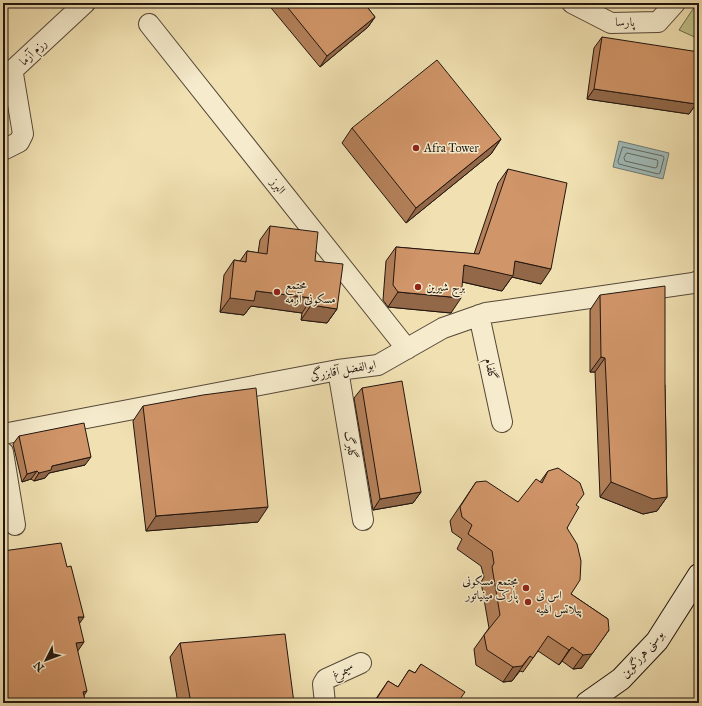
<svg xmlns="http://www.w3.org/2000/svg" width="702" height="706" font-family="'IM FELL Great Primer',Amiri,serif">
	<rect width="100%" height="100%" fill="#f1e1b2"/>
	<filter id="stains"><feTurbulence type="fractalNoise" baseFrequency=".005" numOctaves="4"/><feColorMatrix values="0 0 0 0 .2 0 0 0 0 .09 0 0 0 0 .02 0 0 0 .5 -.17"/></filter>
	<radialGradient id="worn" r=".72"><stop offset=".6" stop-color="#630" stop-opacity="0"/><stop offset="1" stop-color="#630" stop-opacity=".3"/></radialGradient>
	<path fill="#bfc188" stroke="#706b4c" d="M697,3H699V39L679,30Z"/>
	<path fill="#a0bbb8" stroke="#6d7974" d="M619,141L669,153L663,179L613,167Z"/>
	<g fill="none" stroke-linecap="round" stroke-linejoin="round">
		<path stroke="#606864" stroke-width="1" d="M623,147L663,156L664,158L660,173L658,174L619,164L618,162Z
			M627,153L657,160L658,161L657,167L655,168L625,161L624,158Z"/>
		<g stroke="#554838" stroke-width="22">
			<path id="street" d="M572,3L611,23L658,22L675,3
				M149,24L407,349
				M3,150L19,142L23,134L13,74L14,69L85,3
				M479,315L502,422
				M338,370L363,520
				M3,434L338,370L378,365L443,328L486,313L693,283L699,281
				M3,452L15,525
				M325,703L323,684L326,679L361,663"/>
		</g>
		<g stroke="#21150f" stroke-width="24">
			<path id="secondary" d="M587,703L621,679L657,641L699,575"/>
		</g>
		<use href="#street" stroke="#f6eccd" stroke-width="20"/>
		<use href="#secondary" stroke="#f6eccd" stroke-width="22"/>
	</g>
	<path fill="#b38059" stroke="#21150f" d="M267,3H364L375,17L368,27L320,67Z
		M602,37L696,104L689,114L587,99L594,48Z
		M352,128L501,139L491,154L406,223L342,143Z
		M508,169L541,284L512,277L502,291L462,282L451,313L388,307L383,300L386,261L396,247L474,254L498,183Z
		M270,226L315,261L337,309L327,323L301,320L302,313L251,306L244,315L220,312L224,275L234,260L240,261L247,251L258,253L260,240Z
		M600,295L665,385L667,497L657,511L643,514L600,497L595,372H590V310Z
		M362,388L421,492L413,503L373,510L354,398Z
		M143,406L258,522L146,531L133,421Z
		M19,436L85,465L49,473L45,478L34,481L31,479L22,482L13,444Z
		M548,471L576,505L567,528L571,594L608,619L582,668L573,669L562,661L559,665L538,651L523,672L520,671L512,681L503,682L476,665L474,649L489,628L481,582L484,577L481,566L457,549L462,539L452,532L450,521L476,482L518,502L540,482Z
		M180,643L294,703H178L170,657Z
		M421,664L460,703H373L388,681L398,687L409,670L415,673Z"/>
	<path fill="#926849" stroke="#21150f" d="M375,17L368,27L320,67L327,56Z
		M594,89L696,104L689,114L587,99Z
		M501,139L491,154L406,223L416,208Z
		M515,261L551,269L541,284L512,277L502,291L454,280L464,265Z
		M256,291L312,298L302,313L251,306L244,315L220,312L230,298Z
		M398,292L461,298L451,313L388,307Z
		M311,305L337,309L327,323L301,320Z
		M601,357L605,358L595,372H590Z
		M91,457L85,465L49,473L45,478L34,481L39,473L52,466Z
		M37,471L31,479L22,482L27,474Z
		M611,482L667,497L657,511L643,514L600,497Z
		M421,492L413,503L373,510L380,499Z
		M268,507L258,522L146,531L156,516Z
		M78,617H84L75,630Z
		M609,630L582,668L573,669L583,655Z
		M84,642L75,655L76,643Z
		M572,647L562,661L559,665L569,650Z
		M530,656L512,681L503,682L513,667Z
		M87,691L79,703L83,692Z"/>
	<path fill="#d09568" stroke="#21150f" d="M284,3H364L375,17L327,56Z
		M602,37L699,52V86L696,104L594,89Z
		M437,60L501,139L416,208L352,128Z
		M508,169L567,183L551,269L515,261L513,276L464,265L461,298L398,292L393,285L396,247L479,254Z
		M270,226L318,232L315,261L343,264L337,309L311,305L312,298L256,291L254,301L230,298L234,260L246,262L247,251L267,254Z
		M665,286V385L667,497L653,499L611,482L605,358L601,357L600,295Z
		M402,381L421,492L380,499L362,388Z
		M256,388L268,507L156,516L143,406L203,395Z
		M84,423L91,457L52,466L51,470L39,473L37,471L27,474L19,436Z
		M558,468L580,483L584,494L576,505L579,507L567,528L577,544L581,561L580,580L571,594L608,619L609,630L592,654L583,655L572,647L569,650L548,636L533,658L530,656L522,666L513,667L487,650L484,635L500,615L492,567L494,563L492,551L468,534L472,525L462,517L460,507L476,482L486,481L518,502L536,479L542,483L548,471Z
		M61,543L67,567L71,566L84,617H78L84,642L76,643L87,691L83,692L86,703H3V551Z
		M285,634L294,703H191L180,643Z
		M421,664L465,692L458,702L460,703H374L388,681L398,687L409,670L415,673Z"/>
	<g fill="#8f2418" stroke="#f6eccd" stroke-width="1.5">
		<circle cx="416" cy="148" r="4"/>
		<circle cx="418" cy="287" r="4"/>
		<circle cx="277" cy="292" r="4"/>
		<circle cx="526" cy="588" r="4"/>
		<circle cx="528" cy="602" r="4"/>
	</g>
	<g text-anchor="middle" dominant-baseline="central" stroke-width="3" stroke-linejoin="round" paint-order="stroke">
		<g font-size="12" fill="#21150f" stroke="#f6eccd">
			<text x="625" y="22">پارسا</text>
			<text transform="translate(33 52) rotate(-43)">رزم آزما</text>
			<text transform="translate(278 186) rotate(52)">البرز</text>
			<text transform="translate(491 369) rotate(78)">گلفام</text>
			<text transform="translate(343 370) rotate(-10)">ابوالفضل آقابزرگی</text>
			<text transform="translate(351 445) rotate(81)">گلبرگ</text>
			<text transform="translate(642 654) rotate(-49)">بوسنی هرزگوین</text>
			<text transform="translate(343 671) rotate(-24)">سیمرغ</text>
		</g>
		<g font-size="12" fill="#21150f" stroke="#f6eccd" text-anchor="start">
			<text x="424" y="148">Afra Tower</text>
			<text x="285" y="285">مجتمع<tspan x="285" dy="14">مسکونی آرمه</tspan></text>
			<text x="426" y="287">برج شیرین</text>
			<text x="518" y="581" text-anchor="end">مجتمع مسکونی<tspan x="518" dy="14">پارک مینیاتور</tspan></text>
			<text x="536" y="595">اس تی<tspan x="536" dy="14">پیلاتس الهیه</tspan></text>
		</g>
	</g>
	<rect width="702" height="706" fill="none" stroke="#f1e1b2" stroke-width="16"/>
	<rect x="4" y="4" width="694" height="698" fill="none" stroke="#21150f" stroke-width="2"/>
	<rect x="8" y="8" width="686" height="690" fill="none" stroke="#21150f"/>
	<g transform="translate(46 660) rotate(228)" stroke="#f6eccd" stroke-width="3" paint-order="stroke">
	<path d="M0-3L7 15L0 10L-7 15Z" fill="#21150f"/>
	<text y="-6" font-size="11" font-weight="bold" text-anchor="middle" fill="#21150f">N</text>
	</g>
	<rect width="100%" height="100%" filter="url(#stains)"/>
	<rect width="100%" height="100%" fill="url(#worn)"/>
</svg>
